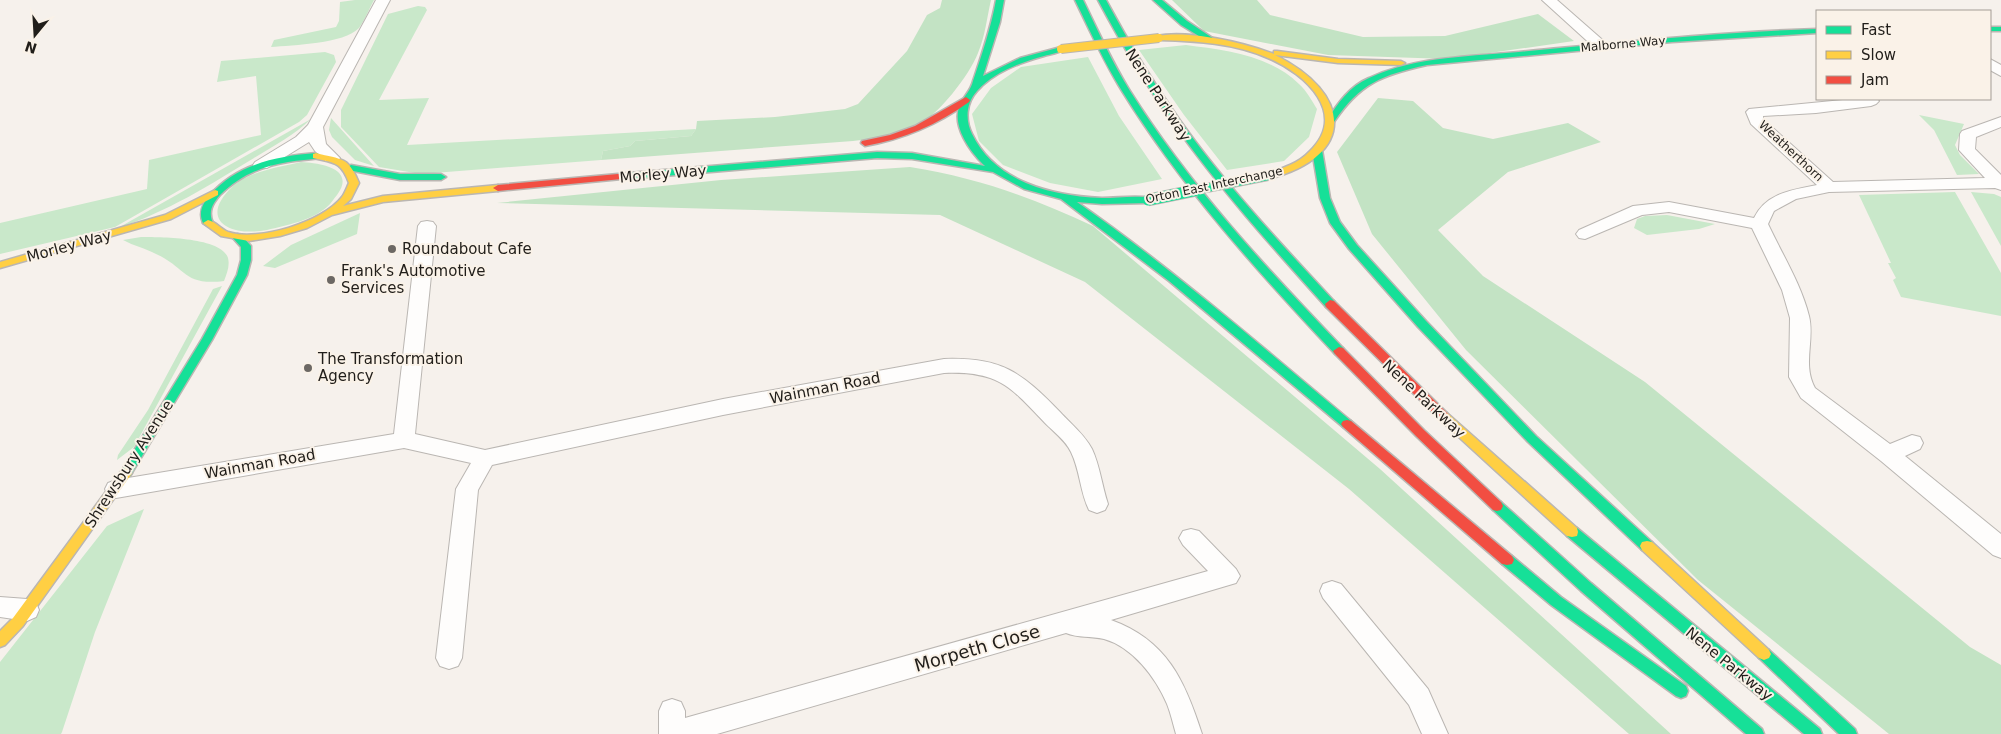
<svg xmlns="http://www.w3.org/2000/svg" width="2001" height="734" font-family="'DejaVu Sans',sans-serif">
	<rect width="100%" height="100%" fill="#f6f1ec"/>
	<path fill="#c9e8ca" d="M355,0H374C369,9 365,20 359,28C344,44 293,45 271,47L274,40L336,27L339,21L340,2Z
		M418,6L425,7L427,10L379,100L429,98L407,145L696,129L691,136L635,141L630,146L603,151L601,160L421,174L379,167L341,127V110L388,14Z
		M1186,45C1224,50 1270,55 1299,84C1306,90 1312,101 1317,109L1309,137L1284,161L1227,170L1184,115L1139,50Z
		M325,52L334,55L336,62L307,115L299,122L115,227L0,254V223L147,189L149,160L261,135L256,76L217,82L221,61Z
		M1088,57L1119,116L1162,179L1098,192L1050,183L1003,165L979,141L972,114L991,88L1021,67Z
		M1919,115L1964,124L1955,145L1960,155L1979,174L1957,175L1934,130Z
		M331,118L374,166L355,160L332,137L329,130Z
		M311,119C294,135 274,146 254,158C210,185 167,212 118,228Z
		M301,162C319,163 357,168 337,195C334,198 331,204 327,207C311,221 287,225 267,230C232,237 196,221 233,186C250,171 280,167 301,162Z
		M1955,192L2001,273V316L1901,297L1893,280L1896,278L1888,263H1891L1859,195Z
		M1971,192L1994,194L2001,197V246Z
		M360,213L357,234L275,268L263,266L291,245Z
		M1667,215L1715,224L1699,229L1647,235L1634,228L1637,219L1645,216Z
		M141,237C159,237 222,237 228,258C230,266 227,273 224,281C183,286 187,268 156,254C145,248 134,246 123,240Z
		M222,286L134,447L117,460L118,455L148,410L213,289Z
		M144,509L95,632L62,732L61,734H0V662L107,526Z"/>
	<path fill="#c3e3c4" d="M942,0H991C987,17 985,37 978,53C969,76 939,114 917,126C899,137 874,138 853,141L601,160L603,151L630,146L635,141L691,136L696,129L697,121L775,117L845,109L858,104L907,51L927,15L940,8Z
		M1172,0H1257L1270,15L1363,37L1445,36L1538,14L1574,41L1448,59L1328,55L1204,31Z
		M1378,98L1413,101L1443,128L1493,139L1568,123L1601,142L1508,172L1438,230L1483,276L1645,382L1970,647L2001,665V734H1889L1698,580L1466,350L1372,234L1337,152Z
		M910,167C978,178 1031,197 1093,226L1380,469L1671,734H1629L1349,489L1085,282L940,215L497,203L721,180Z"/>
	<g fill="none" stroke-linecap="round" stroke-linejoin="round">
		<g stroke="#bab6b2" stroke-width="2">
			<path id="street" d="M376,0H390L323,127L326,144L340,158L338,161H326L315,151L309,142L267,168H255L253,165L255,162L296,137L308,125Z
				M1542,0H1557L1606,43L1608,46L1606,49H1596Z
				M1990,59L2001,65V76L1990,70Z
				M1853,99H1877L1879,101L1876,104L1871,106L1816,113L1763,116V119L1833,182L1985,178L1959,150L1960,134L1962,131L2001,117V127L1976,137L1975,149L2001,175V190L1995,188L1829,192L1796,199L1774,211L1768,224C1782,254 1801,284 1809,316C1815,340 1802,364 1815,388L1890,444L1912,435L1920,437L1923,443L1920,449L1905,456L2001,534V558L1993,555L1881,461L1801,398L1789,377L1790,318L1782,290L1752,228L1669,212L1642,215L1585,239L1579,238L1576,234L1579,230L1633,206L1669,202L1754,218C1766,193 1792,190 1817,185L1751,124L1746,112L1749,109Z
				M427,221L433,222L436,226L415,434L485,450L723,399L944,359C1002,357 1021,372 1060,412C1071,424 1084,434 1092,449C1100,466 1102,486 1108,504L1105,510L1097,513L1089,510C1080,492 1080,470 1071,452C1066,441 1054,432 1045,423C1010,386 998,371 944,373L723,415L492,465L478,490L462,658L458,666L449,669L440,666L436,658L456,489L471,463L404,448L116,498L108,495L105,489L108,483L116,480L394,434L418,226L421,222Z
				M1191,529L1199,531L1236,569L1240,576L1236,583L1111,620C1167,640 1185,681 1202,734H1176C1173,724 1171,714 1167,704C1156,678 1133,647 1104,639C1091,636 1078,638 1066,633L717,734H659V711L663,702L672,699L681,702L685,711V718L1208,571L1183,545L1179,538L1183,531Z
				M1332,581L1341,584L1428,689L1448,734H1422L1409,705L1323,598L1320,591L1323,584Z
				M0,597L27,599L36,603L39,610L36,617L27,621L0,617Z"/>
		</g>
		<g stroke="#bab6b2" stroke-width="3">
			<path id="fast" d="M996,0H1004L1000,22L983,76L1020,58L1061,47L1065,49C1059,53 1051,54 1044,56C1019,63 994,72 977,91C966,103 965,120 972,134C995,182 1052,196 1102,198C1118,198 1136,195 1151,198V202L1148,203L1102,204L1077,202C1173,269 1261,346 1351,421L1353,424L1351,427H1343L1169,281L1061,199L1024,189L993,172L912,159L877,158L629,179L624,176L629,173L877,152L912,153L985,166C970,152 951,125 960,105C964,96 971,90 973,81C982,54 991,28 996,0Z
				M1075,0H1083C1098,31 1112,62 1130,91C1190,186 1266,268 1343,348L1345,351L1343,354H1335C1258,272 1182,188 1122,91C1104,62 1090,31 1075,0Z
				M1098,0H1106C1128,41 1152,81 1179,119C1225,184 1280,243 1334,301L1335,304L1334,307H1326C1273,248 1219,188 1173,123C1145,84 1121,43 1098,0Z
				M1153,0H1162L1187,21L1214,39L1207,41L1181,25Z
				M1990,27H2001V31H1990Z
				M1817,29V33L1672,42L1427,65C1382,75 1360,83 1334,122H1328L1327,120C1338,103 1350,86 1369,78C1419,55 1475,57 1529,51C1625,42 1721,32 1817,29Z
				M1317,147L1322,150L1330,198L1340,222L1357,245L1426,321L1536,436L1652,542L1654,546L1652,550L1647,551L1642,550L1528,442L1418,327L1349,249L1330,223L1320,198L1312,150Z
				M316,153L319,154V158C309,160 299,160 288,162C262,166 239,176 220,195C212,204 208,212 213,223L211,225L208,226L203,223C198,212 203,203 210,195C237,164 277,156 316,153Z
				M351,165L400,174H441L446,177L441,180H400L348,170L346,168Z
				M237,234L241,235L251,246V260L247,275L212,340L130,476H122L120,473L122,470L202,339L237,275L241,260V247L232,237Z
				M1497,501L1501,502L1591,583L1762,729L1764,734H1746L1581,591L1493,510L1491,506L1493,502Z
				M1572,527L1577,528L1820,729L1822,734H1804L1567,536L1566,532L1567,528Z
				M1507,555L1512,556L1561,597L1686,686L1688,691L1686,696L1681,698L1676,696L1551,605L1502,564L1500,560L1502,556Z
				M1764,648L1769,650L1855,729L1857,734H1839L1759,658L1757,654L1759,650Z"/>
		</g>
		<g stroke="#bab6b2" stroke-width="3">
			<path id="slow" d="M1156,36C1190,30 1242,42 1274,54V51H1277L1338,59L1401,61L1405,63L1401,65L1338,63L1275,55C1352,93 1358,156 1268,179L1263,176L1265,174C1280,169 1298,164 1309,152C1349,114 1306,74 1268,58C1234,43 1196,41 1159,40H1156Z
				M316,153C342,160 348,156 359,183L351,199L343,206L383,196L498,185L503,188L498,191L383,202L332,215L307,228L280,236L249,241L221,236L203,223L208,220C216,222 221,229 228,232C258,242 323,222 342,197C345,193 347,187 349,183C341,161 334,163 313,158V154Z
				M215,190L218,191V195L171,219L0,268V262L165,215Z
				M1443,412L1447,413L1577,528L1578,532L1577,536L1572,537L1567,536L1439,419L1437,416L1439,413Z
				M126,468L130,470L132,473L130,476L23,626L5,645L0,647V631L13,618L122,470Z
				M1647,541L1652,542L1769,650L1771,654L1769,658L1764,660L1759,658L1642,550L1640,546L1642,542Z"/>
		</g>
		<g stroke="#bab6b2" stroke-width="3">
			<path id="jam" d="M966,97L970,100L969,102C937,125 904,139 865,146L861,143L862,141L890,135L915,126Z
				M629,173L632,174V178L498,191L493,188L498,185Z
				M1330,300L1334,301L1447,413L1449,416L1447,419H1439L1326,307L1325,304Z
				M1339,347L1343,348L1424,430L1501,502L1503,506L1501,510L1497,511L1493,510L1416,436L1335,354L1333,351Z
				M1347,420L1351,421L1512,556L1514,560L1512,564L1507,565L1502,564L1343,427L1341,424L1343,421Z"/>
		</g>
		<use href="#street" fill="#fefdfc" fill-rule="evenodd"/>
		<use href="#fast" fill="#16e098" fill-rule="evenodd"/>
		<use href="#slow" fill="#ffcf43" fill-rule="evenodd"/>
		<use href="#jam" fill="#f24e42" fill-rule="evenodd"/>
		<g stroke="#bab6b2" stroke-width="10" stroke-linecap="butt">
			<path id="fast-bridge-far1" d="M1191,191L1268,176"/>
		</g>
		<g stroke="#bab6b2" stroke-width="13" stroke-linecap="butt">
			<path id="fast-bridge" d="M1148,200L1197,190"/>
		</g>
		<g stroke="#bab6b2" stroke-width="10" stroke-linecap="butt">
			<path id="slow-bridge" d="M1061,49L1159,38"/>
		</g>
		<use href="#fast-bridge-far1" stroke="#16e098" stroke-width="8"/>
		<use href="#fast-bridge" stroke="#16e098" stroke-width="11"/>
		<use href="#slow-bridge" stroke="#ffcf43" stroke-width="8"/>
	</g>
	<g fill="#6c6864" stroke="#faf2e8" stroke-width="2">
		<circle cx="392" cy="249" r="5"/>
		<circle cx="331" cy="280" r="5"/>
		<circle cx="308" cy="368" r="5"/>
	</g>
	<g text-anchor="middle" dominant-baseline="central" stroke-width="4" stroke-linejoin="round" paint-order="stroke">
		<g font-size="12" fill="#211e1a" stroke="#faf2e8">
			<text transform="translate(1623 44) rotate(-5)">Malborne Way</text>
			<text transform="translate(1791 151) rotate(43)">Weatherthorn</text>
			<text transform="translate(1214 185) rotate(-12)">Orton East Interchange</text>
		</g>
		<g font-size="15" fill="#211e1a" stroke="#faf2e8">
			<text transform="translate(1158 95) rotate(57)">Nene Parkway</text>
			<text transform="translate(663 174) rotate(-5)">Morley Way</text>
			<text transform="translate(69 246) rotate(-15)">Morley Way</text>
			<text transform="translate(825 388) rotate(-11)">Wainman Road</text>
			<text transform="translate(1424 399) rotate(43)">Nene Parkway</text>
			<text transform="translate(129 464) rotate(-57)">Shrewsbury Avenue</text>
			<text transform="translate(260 464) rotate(-10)">Wainman Road</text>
			<text transform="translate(1729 664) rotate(39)">Nene Parkway</text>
		</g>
		<g font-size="15" fill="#211e1a" stroke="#faf2e8" text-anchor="start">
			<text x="402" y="249">Roundabout Cafe</text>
			<text x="341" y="271">Frank's Automotive<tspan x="341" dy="17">Services</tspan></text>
			<text x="318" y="359">The Transformation<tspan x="318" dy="17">Agency</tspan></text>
		</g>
		<g font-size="18" fill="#211e1a" stroke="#faf2e8">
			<text transform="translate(977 648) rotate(-16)">Morpeth Close</text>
		</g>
	</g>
	<rect x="1816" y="10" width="175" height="90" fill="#faf2e8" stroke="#a39d96"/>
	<rect x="1826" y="26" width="25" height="8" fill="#16e098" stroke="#a39d96"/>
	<text x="1861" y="35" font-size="15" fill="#211e1a">Fast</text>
	<rect x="1826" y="51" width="25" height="8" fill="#ffcf43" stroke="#a39d96"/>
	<text x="1861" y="60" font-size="15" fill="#211e1a">Slow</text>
	<rect x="1826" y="76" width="25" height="8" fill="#f24e42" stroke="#a39d96"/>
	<text x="1861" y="85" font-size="15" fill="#211e1a">Jam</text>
	<g transform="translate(35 35) rotate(198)" stroke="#faf2e8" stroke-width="4" paint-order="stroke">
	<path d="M0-4L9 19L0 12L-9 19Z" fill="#211e1a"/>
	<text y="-8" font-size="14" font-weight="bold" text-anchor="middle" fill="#211e1a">N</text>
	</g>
</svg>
